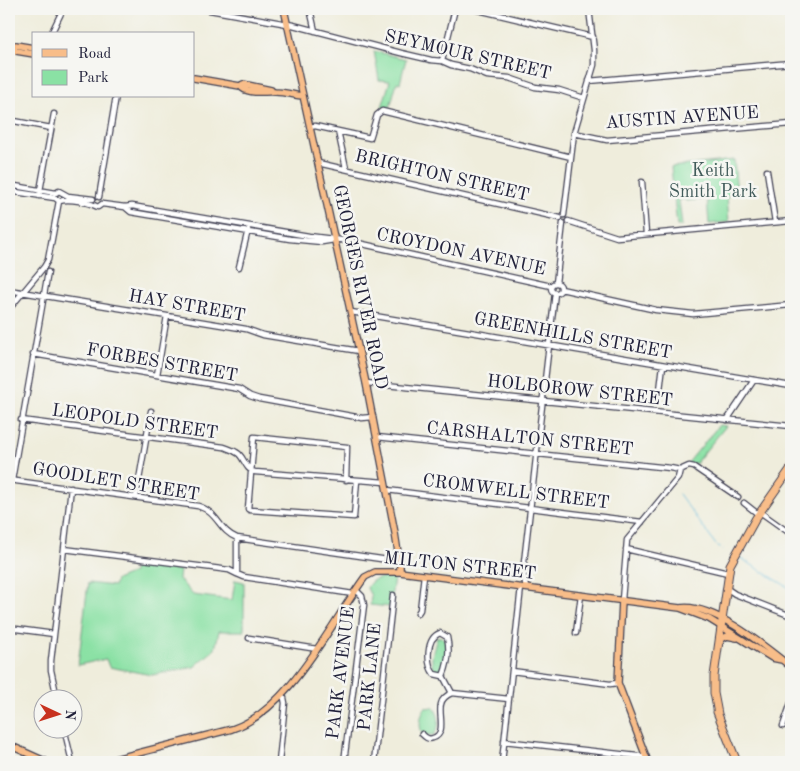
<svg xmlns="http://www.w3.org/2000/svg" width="800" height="771" font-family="'Old Standard TT',serif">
	<rect width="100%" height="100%" fill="#f6f6f2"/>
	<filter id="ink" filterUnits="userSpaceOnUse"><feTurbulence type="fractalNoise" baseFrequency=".02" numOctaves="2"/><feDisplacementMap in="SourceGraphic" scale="10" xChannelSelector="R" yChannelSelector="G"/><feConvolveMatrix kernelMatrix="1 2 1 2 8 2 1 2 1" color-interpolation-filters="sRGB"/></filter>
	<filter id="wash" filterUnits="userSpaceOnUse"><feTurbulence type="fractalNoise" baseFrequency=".0096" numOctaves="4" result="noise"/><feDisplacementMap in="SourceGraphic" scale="20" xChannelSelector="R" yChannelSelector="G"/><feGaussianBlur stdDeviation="1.12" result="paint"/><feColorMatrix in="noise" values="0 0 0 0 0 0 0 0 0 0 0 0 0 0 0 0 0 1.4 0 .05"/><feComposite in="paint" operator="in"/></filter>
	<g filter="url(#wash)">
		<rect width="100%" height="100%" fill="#efeddc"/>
		<path fill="#8ae1a4" stroke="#568270" d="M374,51L406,59L400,83L397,82L390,107H382L390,81L379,80Z
			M734,160L737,194L727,195L729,222L709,224L707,199L686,201L685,199L679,200L682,226H677L671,167Z
			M719,425L726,426L698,460L697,463L687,464Z
			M134,564L180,570L179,579L193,595L232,600L235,580L244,582V631H219L215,649L194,667L152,675L109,667L106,659L78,665L88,583L114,586L116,580L133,573Z
			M394,577L390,607L370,605L371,596L367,588C373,576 382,578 394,577Z
			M437,637H442L446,641C446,651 449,668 439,673L432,666V656Z
			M433,707C441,716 440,726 434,735H423C418,726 420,717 425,708Z"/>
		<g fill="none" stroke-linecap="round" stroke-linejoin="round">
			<path stroke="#5db8db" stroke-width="1" d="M679,494L716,545L723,550
				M739,557L791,589"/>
		</g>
	</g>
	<g filter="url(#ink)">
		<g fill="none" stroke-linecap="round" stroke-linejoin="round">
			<g stroke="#414053" stroke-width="7">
				<path id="minor" d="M204,9L293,25L401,53L431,60L442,61L451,65L470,69L487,76L509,78L535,87L559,90L584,98
					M310,9L315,31
					M474,9L593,37
					M51,34L63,9
					M442,61L455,9
					M589,81L791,63
					M9,120L51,128
					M310,127L315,126L370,138L377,115L382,111L571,157
					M338,131L346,168
					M574,133L607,140L791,124
					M318,163L560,218
					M767,171L775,222
					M642,182L646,234
					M9,185L56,193L59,191L68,196L93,199
					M9,191L55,198
					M39,196L54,114
					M99,197L116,96
					M55,198L59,201C70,198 88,202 98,207L102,204
					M102,204L125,207L132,206L309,236L349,241L551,286
					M125,207L131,212L290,239L322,242L334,240
					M564,215L574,133L594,65V50L589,9
					M568,221L617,237L791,221
					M239,267L248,230
					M551 288a5 5 0 1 1 10 0a5 5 0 1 1-10 0Z
					M556,283L563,223
					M561,289L656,310L693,314L791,305
					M9,290L246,329L263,335L359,351
					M9,309L44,267L48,260L59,201
					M351,312L791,386
					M33,354L239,389L250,396L259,399L362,418L373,417
					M157,375L167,316
					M366,383L791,426
					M660,390L663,365
					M21,420L224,447C229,449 234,450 239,454C245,460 246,470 255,472L385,482
					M727,420L754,380
					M377,437L670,468L680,470
					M680,470L689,466L694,467L738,497
					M9,480L198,506C218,512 219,531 237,538L388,560
					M12,480L48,272
					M346,480L347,447L254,437L248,509L250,510L354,517L357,480
					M387,490L642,522
					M136,497L151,411
					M744,503L758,514
					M760,512L791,534
					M64,549L229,570L237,574V538
					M626,549L728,573
					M237,574L244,577L353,594
					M526,588L523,571L555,293
					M726,588L735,594L791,616
					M622,600L627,540L678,478L680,470
					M418,613L420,610L424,575
					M9,628L54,634
					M576,633L581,595
					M249,638L317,649
					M512,671L610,684L618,683
					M443,676C448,664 450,650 447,637L440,633C426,638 426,664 434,674L443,676L452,693
					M57,698L51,670V661L71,488
					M783,726L791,703
					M64,728L72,762
					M422,734C425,737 428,740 433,738C447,734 438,714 441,704C442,699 447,695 452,693L509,699
					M504,741L646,757
					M279,762L285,703L284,698L281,695
					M344,762L364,605L362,596L356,590
					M374,762L393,595
					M502,762L521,587"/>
			</g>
			<g stroke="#414053" stroke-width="8">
				<path id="major" d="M284,9L366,383L395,533L400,565V572
					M9,47L16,45L34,48
					M12,47L16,51L34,54
					M194,78L240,86C248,95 264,91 275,92C284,92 294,95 303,96
					M240,86L243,84L271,90
					M622,600L618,683L648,762
					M680,608L709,619L772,658L782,660
					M719,644L722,639L727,636L737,638
					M9,745L47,762
					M103,762L232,729C289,711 331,623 365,577L375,572H400L680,608C712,602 767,648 791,667"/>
			</g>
			<g stroke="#414053" stroke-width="9">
				<path id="highway" d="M717,712L737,762
					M718,714L714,693V676L730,565L756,518L791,468"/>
			</g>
			<use href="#minor" stroke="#fff" stroke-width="4.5"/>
			<use href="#major" stroke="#f8bd89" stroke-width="5.5"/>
			<use href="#highway" stroke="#f8bd89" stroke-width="7"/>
		</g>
	</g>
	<g text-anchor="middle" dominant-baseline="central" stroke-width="5" stroke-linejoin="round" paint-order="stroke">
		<g font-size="18" fill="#22223b" stroke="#f6f6f2">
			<text transform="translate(468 55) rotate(13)">SEYMOUR STREET</text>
			<text transform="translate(682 118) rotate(-4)">AUSTIN AVENUE</text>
			<text transform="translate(442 176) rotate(13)">BRIGHTON STREET</text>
			<text transform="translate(461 252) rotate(12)">CROYDON AVENUE</text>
			<text transform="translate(360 287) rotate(78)">GEORGES RIVER ROAD</text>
			<text transform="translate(187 306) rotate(10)">HAY STREET</text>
			<text transform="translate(573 336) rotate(10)">GREENHILLS STREET</text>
			<text transform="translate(162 363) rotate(10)">FORBES STREET</text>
			<text transform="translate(580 391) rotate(6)">HOLBOROW STREET</text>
			<text transform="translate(135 422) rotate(8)">LEOPOLD STREET</text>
			<text transform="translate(530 439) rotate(6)">CARSHALTON STREET</text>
			<text transform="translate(116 482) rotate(9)">GOODLET STREET</text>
			<text transform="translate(516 492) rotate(7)">CROMWELL STREET</text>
			<text transform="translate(460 566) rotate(6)">MILTON STREET</text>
			<text transform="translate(341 673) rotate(-83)">PARK AVENUE</text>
			<text transform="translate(370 677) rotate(-84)">PARK LANE</text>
		</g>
		<g font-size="18" fill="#415b5a" stroke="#f6f6f2">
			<text x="713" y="171">Keith<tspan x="713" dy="21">Smith Park</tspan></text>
		</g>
	</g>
	<rect width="800" height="771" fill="none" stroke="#f6f6f2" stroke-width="30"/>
	<rect x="32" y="32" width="162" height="65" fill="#f6f6f2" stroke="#a1a1a9"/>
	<rect x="42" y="49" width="25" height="8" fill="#f8bd89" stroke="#a1a1a9"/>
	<text x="78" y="58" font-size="15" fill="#22223b">Road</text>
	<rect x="42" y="70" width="25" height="15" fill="#8ae1a4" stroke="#a1a1a9"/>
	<text x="78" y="82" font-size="15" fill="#22223b">Park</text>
	<g transform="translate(58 714) rotate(94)"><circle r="24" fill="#f6f6f2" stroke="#a1a1a9"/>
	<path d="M0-4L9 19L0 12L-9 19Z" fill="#c8321e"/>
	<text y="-8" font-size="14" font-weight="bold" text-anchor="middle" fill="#22223b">N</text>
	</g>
</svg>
